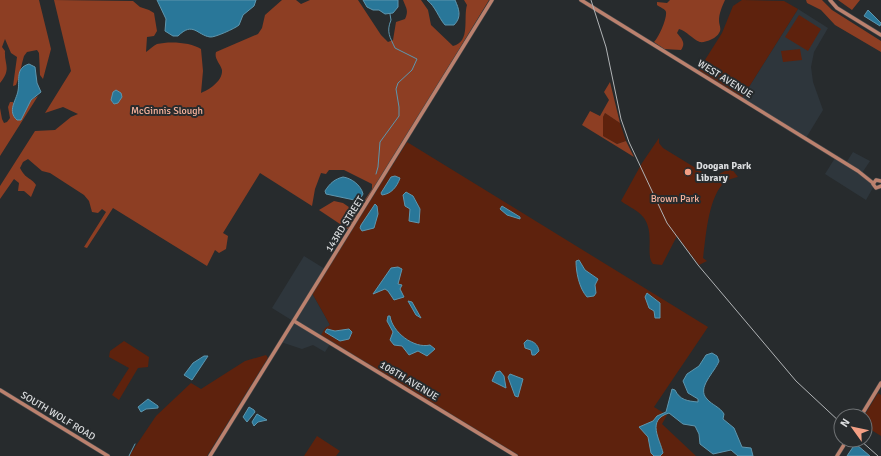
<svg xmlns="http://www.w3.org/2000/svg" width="881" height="456" font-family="Signika,sans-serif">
	<rect width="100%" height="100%" fill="#272b2d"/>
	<path fill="#2e363c" d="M798,9L828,28L814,52L811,67L813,82L823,110L806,138L742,98Z
		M853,152L870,161L862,173L846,163Z
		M835,158L873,183L874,186L866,200L825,174Z
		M304,256L325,269L293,321L272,308Z
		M312,293L330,325L320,337L294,321Z
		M294,322L330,344L325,352L313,345L302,349L281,342Z"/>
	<path fill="#5e220d" d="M742,0L784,1L798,9L742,98L698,71L722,33L733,6Z
		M799,15L821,29L808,51L785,37Z
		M800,49L802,60L783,62L781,51Z
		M605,113L620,123L626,141L617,144L603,136V117Z
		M659,138V143L663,148L707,175L715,176L731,168L738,177C734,178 729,179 726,181C708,195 706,237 703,258L707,261L699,265L677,236L662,265L653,264C645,255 655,234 644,218C638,210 629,207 621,201L642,163Z
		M407,142L708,327L654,407L667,415L662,424L696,456H517L320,337L325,328L330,325L312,293Z
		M124,341L149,357L148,367L138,368L119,400L112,395L129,368L109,357L110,351Z
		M266,355L268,358L207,456H129L156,416L191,383L201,389L245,361Z
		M878,393L881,395V436L865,426L864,416Z
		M317,436L340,451L336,456H304Z"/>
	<path fill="#8d3e23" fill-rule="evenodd" d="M0,0H39L51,49L43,79L40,75L39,53L37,50L27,52L24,56C21,66 20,75 16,85L13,86L17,57L11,53L5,39L2,47L5,51C4,65 12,68 0,83Z
		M54,0L133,1L140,7L149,10L154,13L157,31L154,36L147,37L146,52C149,50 153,46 157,44C169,41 191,42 201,49L203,71L201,93C209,90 223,81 222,70C220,63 214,59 216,52L258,34L262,28L265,15L282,0H296L301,4L310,0H358L381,35L388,42L393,40L396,22L405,19C409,10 406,8 403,0H421L428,10L431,25L453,46C471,42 463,18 467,5L464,0H489L363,208L362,204L372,189V184L344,170H329L326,174L321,173L315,189L312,206L260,173L223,233L228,236L226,249L219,253L215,250L207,266L113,208L87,248L84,247L106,212L102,209L98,213L92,212L89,201L84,195L50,173L42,171L28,159L23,162L20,168C26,180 31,177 36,185L31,197L24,191H18L19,183L14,179L0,199V186L35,131L55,130L71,117L78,114L63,107L45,113L71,71ZM118,91L122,97L117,103L114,104L112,102Z
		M670,0H725C722,7 719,13 719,21C719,25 722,29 719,33C717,38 705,43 700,42C692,39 687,31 679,29L677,33C682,39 686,43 681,50L664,49L654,42C659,37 667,19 666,12C666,9 659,7 657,5V2L667,3Z
		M806,0H822L832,10L881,41V52L835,25L821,10L807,3Z
		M838,0H860L852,10Z
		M610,82L620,123L605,113L603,117V136L617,144L626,141L634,157L582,125L590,111L600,116L609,100L604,92Z
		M38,96L0,156V108L2,119L4,123L7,122L10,118L8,107L10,102H13L14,117L27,107L31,100Z
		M334,201L343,203L359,214L349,230L319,210Z"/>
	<path fill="#297799" stroke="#5e96ae" d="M157,0H256L254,6L243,15L239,25C236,28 214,38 210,37C197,35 193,21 178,36H173L165,31L166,19Z
		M363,0H398V7L393,13L385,14L379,10H373L367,7Z
		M427,0H455C459,9 462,17 454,25H445C438,17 436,7 427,0Z
		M868,10L881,23L880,26L864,16Z
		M29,64L35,67L37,83L41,92L31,100L21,120H17C7,111 16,101 18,91C20,80 15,68 29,64Z
		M116,90L121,93L122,97L118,103L114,104L111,100L113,92Z
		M395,176L400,178C397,187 391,194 382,195L381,193L391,177Z
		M343,177C351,178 361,185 363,194L359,201L326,194L325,191C330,183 335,179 343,177Z
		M406,192L413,196L420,209L419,223L409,221L410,209L405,206L403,195Z
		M375,204L377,206L378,214L374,228L362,231L360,228L361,225Z
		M502,206L520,217V219L507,215L500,209Z
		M579,260L585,270L598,279L595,285L596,293L594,296L587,297C579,288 576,272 576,261Z
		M398,267L402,269L398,284L402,285L400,289L404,297L394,300L388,291L385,289L373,294L391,268Z
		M647,293L660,303V318H655L654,311L649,308L645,297Z
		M408,301L412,302L421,318L416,315Z
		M388,316H390C392,332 414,349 430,345L435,349L427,356L418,351L409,355L402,346L394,345L390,340L393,332L387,321Z
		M327,329L335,331L349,329L352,332L349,339L340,341L325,332Z
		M527,340C533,341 538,344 539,351L535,355H532L531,350L525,348L524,343Z
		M712,353L717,356L719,361C715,372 696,388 707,399C712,405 720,407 724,414L723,419L734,428L742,447L751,448L753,456H738L731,450L713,454L700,444L699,434L695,426L683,424L669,413C646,420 660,439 663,453L660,456H654L651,453L648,437L639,427L653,421L657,416L666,412L672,389L675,390C680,400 687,401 698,402V399L688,393L683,381L687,374L699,366L706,355Z
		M204,356H208L192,380L184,375L193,363Z
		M500,371L504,376L506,388L492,381L496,372Z
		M510,374L523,379L518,397L515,396L508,377Z
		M148,399L158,406V408L146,409L141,412L138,407Z
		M249,407L254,410L255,412L247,422L243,417Z
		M257,414L267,420L258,422L254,426L252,422Z
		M855,444L857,445L870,456H847Z"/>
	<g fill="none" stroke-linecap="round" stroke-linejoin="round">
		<path stroke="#5e96ae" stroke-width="1" d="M376,174L378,167L380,142L399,116V107L396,89L398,83L412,70L417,59L395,48C390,37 386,32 391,20L390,14
			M129,456L135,444"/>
		<g stroke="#444749" stroke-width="4.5">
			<path id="secondary" d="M581,0L858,171L873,183
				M830,0L837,8L881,35
				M881,181L876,180L873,184L876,188L881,186
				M294,321L516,456
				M0,390L108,456
				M861,416L881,383
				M210,456L492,0
				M837,456L847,440"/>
		</g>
		<use href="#secondary" stroke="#bb816e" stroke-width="3.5"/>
		<path stroke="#b0b3b5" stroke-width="1" d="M591,0L606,47L621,119L629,142L667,223L698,265L796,381L841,423
			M860,440L878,456"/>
	</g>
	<circle fill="#f39f84" stroke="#272b2d" stroke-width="1.5" cx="688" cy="172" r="4"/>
	<g text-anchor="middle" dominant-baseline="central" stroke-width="4" stroke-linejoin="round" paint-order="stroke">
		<g font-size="10" fill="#dbdddf" stroke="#272b2d">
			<text transform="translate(725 79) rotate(32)">WEST AVENUE</text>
			<text transform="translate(345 224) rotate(-58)">143RD STREET</text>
			<text transform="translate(409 381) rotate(31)">108TH AVENUE</text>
			<text transform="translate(58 416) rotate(31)">SOUTH WOLF ROAD</text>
		</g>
		<g font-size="10" fill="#fab59e" stroke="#272b2d">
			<text x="167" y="111">McGinnis Slough</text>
			<text x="675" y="199">Brown Park</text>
		</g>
		<g font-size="10" font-weight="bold" fill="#dbdddf" stroke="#272b2d" text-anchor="start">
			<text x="696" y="166">Doogan Park<tspan x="696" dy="12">Library</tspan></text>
		</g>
	</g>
	<g transform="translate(853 428) rotate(303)"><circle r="19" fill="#272b2d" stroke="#6f7274"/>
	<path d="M0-3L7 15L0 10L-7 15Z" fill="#f39f84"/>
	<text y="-6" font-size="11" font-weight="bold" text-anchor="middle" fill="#dbdddf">N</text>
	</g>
</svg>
